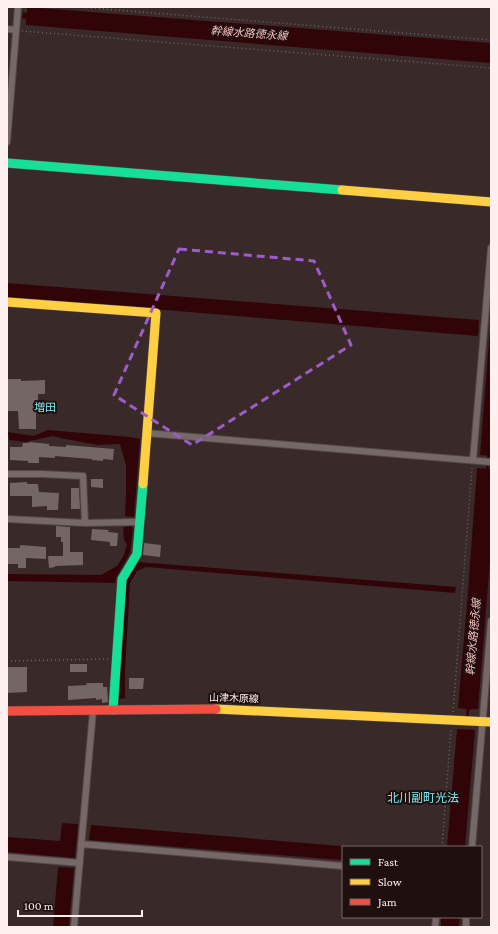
<svg xmlns="http://www.w3.org/2000/svg" width="498" height="934" font-family="'Crimson Pro','Noto Sans JP',serif">
	<rect width="100%" height="100%" fill="#3a2929"/>
	<path fill="#310508" d="M27,7L491,43V63L26,25V19L22,18L23,12L27,13Z
		M7,283L479,320L478,336L7,297Z
		M491,316V456L480,455Z
		M48,430L130,437L140,439L134,517L125,516L126,494V465L120,444L98,445L60,438L53,436L25,442L9,440L8,432L33,436Z
		M477,468L491,469V548L478,709H471V710L458,708L468,592Z
		M131,526L133,528L130,553L117,576L115,583L7,581V574L101,575L117,566L124,555L127,544L124,540L123,527Z
		M138,562L456,587L455,593L146,567L137,571L130,583L125,672V698L119,699L120,671L125,582Z
		M457,729L475,730L465,847H447Z
		M62,823L78,824L75,858L7,852V837L60,841Z
		M91,825L353,847H343V860L89,840Z
		M58,867L74,868L69,927H53Z
		M441,917H460L459,927H441Z"/>
	<g fill="none" stroke-linecap="round" stroke-linejoin="round">
		<path stroke="#310508" stroke-width="2.5" d="M487,471L489,452
			M467,719L468,708"/>
	</g>
	<path fill="#756666" d="M7,379H21V381L45,380V394H38V408H36V429H19L18,411H7Z
		M29,442L49,444V446L66,447V445L114,449L113,460L103,459V461L92,460V459L55,456V458L39,457V463H28V461L10,460V447H22L23,443H29Z
		M91,479H103V488L91,487Z
		M27,482V484H38L39,492L59,493L58,510H47V506L32,507V496H10V483Z
		M71,488H79L80,509H71Z
		M56,526L70,527V552H83V565L55,566V567L49,568L48,556H63V542H61V537H56Z
		M92,529L109,530L108,532L118,533L117,546H110V542L91,540Z
		M144,543L161,545L160,557L143,555Z
		M20,545L46,547V559L26,558V568H18V564H7V548H20Z
		M70,664H87V672H70Z
		M7,667H27V692L7,693Z
		M129,678H144L143,689H129Z
		M86,683H103V687H107L108,702L102,703V699L96,700V698L68,700V686L87,685Z"/>
	<g fill="none" stroke-linecap="round" stroke-linejoin="round">
		<g stroke="#554747" stroke-width="8">
			<path id="street" d="M7,29L16,30
				M7,142L18,7
				M146,433L491,462
				M473,460L491,248
				M7,474H42L83,476L85,523
				M7,519L85,523L138,522
				M81,844L343,866
				M472,847L491,621
				M7,857L80,863
				M74,927L93,711
				M435,927L436,917
				M466,927V917"/>
		</g>
		<g stroke="#554747" stroke-width="10">
			<path id="fast" d="M7,163L342,190
				M113,710L122,579L137,554L143,484"/>
		</g>
		<g stroke="#554747" stroke-width="10">
			<path id="slow" d="M342,190L491,202
				M7,302L156,313L143,484
				M216,709L491,722"/>
		</g>
		<g stroke="#554747" stroke-width="10">
			<path id="jam" d="M7,711L216,709"/>
		</g>
		<path stroke="#736666" stroke-width="1.5" stroke-dasharray="1 3" stroke-linecap="butt" d="M79,7L491,40
			M22,31L491,68
			M7,661L109,659
			M453,712L472,468
			M442,847L451,729"/>
		<use href="#street" stroke="#766867" stroke-width="6"/>
		<use href="#fast" stroke="#16e098" stroke-width="9"/>
		<use href="#slow" stroke="#ffcf43" stroke-width="9"/>
		<use href="#jam" stroke="#f24e42" stroke-width="9"/>
	</g>
	<path fill="none" stroke="#9c5dcb" stroke-width="3" stroke-dasharray="8 5" stroke-linejoin="round" d="M179,249L314,261L351,345L192,445L114,395Z"/>
	<g text-anchor="middle" dominant-baseline="central" stroke-width="4" stroke-linejoin="round" paint-order="stroke">
		<g font-size="10" fill="#fef0ef" stroke="#1f100f">
			<text transform="translate(234 698) rotate(2)">山津木原線</text>
		</g>
		<g font-size="11" font-style="italic" fill="#f7c1be" stroke="#1f100f">
			<text transform="translate(249 33) rotate(4)">幹線水路徳永線</text>
			<text transform="translate(473 637) rotate(-85)">幹線水路徳永線</text>
		</g>
		<g font-size="11" fill="#7ee9f2" stroke="#1f100f">
			<text x="45" y="407">増田</text>
		</g>
		<g font-size="12" fill="#7ee9f2" stroke="#1f100f">
			<text x="423" y="798">北川副町光法</text>
		</g>
	</g>
	<rect width="498" height="934" fill="none" stroke="#fef0ef" stroke-width="16"/>
	<rect x="342" y="846" width="140" height="72" fill="#1f100f" stroke="#786a69"/>
	<rect x="350" y="859" width="20" height="6" fill="#16e098" stroke="#786a69"/>
	<text x="378" y="866" font-size="12" fill="#fef0ef">Fast</text>
	<rect x="350" y="879" width="20" height="6" fill="#ffcf43" stroke="#786a69"/>
	<text x="378" y="886" font-size="12" fill="#fef0ef">Slow</text>
	<rect x="350" y="899" width="20" height="6" fill="#f24e42" stroke="#786a69"/>
	<text x="378" y="906" font-size="12" fill="#fef0ef">Jam</text>
	<path d="M18 910v6h124v-6" fill="none" stroke="#fef0ef" stroke-width="2"/>
	<text x="24" y="910" font-size="12" fill="#fef0ef" stroke="#1f100f" stroke-width="3" paint-order="stroke">100 m</text>
</svg>
